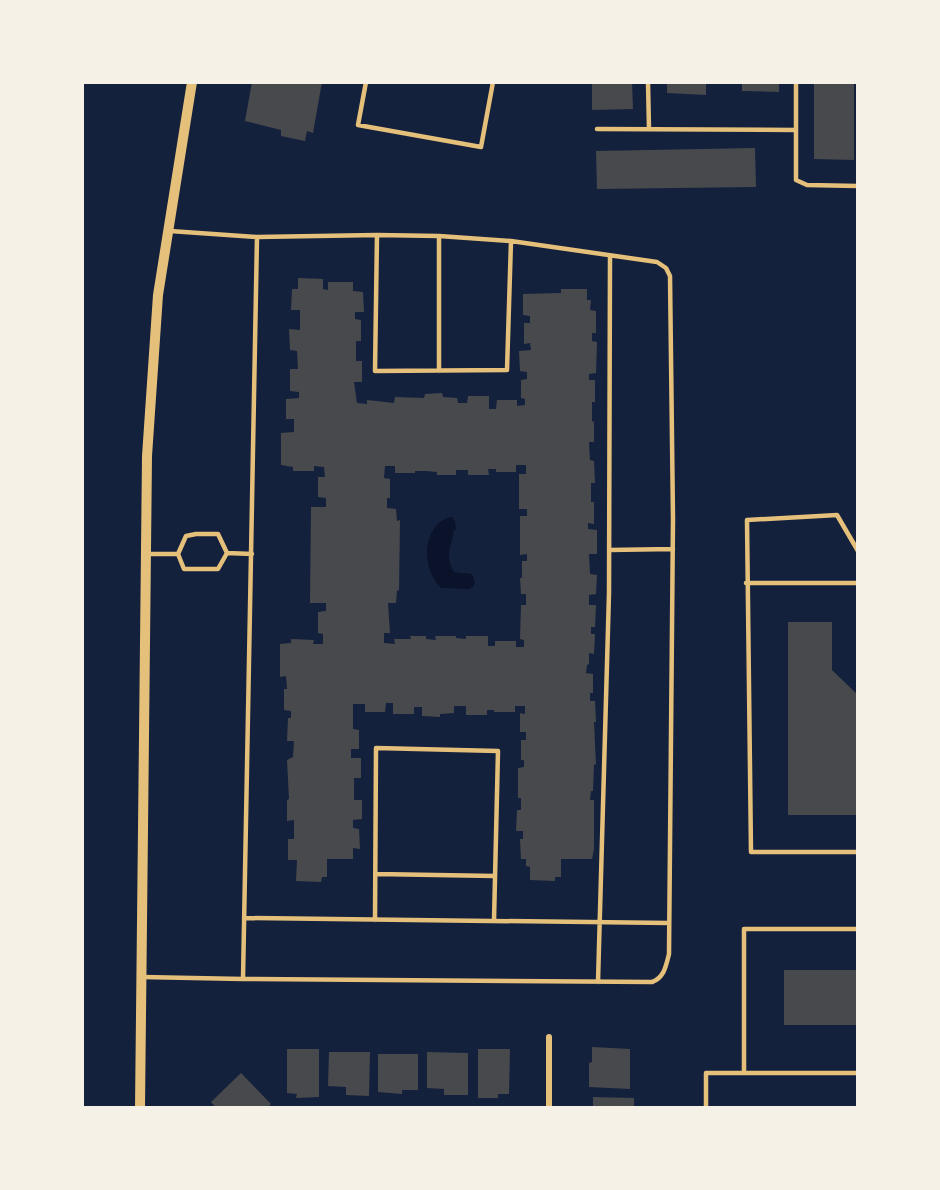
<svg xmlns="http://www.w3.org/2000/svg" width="940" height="1190" font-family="Mulish,sans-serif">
	<rect width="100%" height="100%" fill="#14213d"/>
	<path fill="#0b132b" d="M450,517H453V520L455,521L456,530H454C452,547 444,554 454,572L472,574L475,582L473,587L468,589L441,588C421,569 421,526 450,517Z"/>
	<path fill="#48494c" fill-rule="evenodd" d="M252,82H322L313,133L307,131L305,141L281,136V130L245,121Z
		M592,82H632L633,109L592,110Z
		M667,82H706V95L667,93Z
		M742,82H779V92L742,91Z
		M814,82H854V160L814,159Z
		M755,148L756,187L597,189L596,151Z
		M298,278L323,279V289L328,290V282H353V291L363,292L364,312H355V319L361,320V341H356V361H362V382H354L357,403L367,404V400L394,403L395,397L424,398L425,394L442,393L443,397L457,398L458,403H467L468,396H489V409H496L497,400H517V406L525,405V399L521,398V380L527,379V372L520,371L519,351L531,350L530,343L524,344V323H530V316L523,315V294L561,293V289H587V300H591L590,310L596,311V333H592V341L597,342L596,373L589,374V380H595V402H592V422L594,421V442H589L590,460L594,461L595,483H591V502H594V524L588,523V529L597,530V554H589L590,574L597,575L596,594L589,595V605H596L595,627H591V634H595L594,654L589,653V664L587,665L586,673L593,674V693H590V701H595L596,722H594L596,765L594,764L593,791H591L590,800H594V849L592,859H561V877H555V881L530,880V867L526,866V859H521L520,839H523V831H516L517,810H521V798H518V768L524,767V760H521V740H526V732H520V713L525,714V706H515V712H494V710H487V715H466V706H454V713L440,714V717L422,716V707H414V714H393V703H386L385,712H365V704H353V729L359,730V749H351V758H361V778H354V800H362V819L353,820V828L359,829L360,849L353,848V859H327V877H322L321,882L296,881L297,860H288V839H294V820L287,821V800L289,799L287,760L293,757L294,741H287L288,718H291V711L284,710V689H287L286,676L280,677V644L291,643V639L314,640L313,644H323V634L318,633V612L326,611V603H310L311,507H326V498L318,497V477H325L324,467L314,466V471H293V467L281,465V433L294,432V419H286V399L299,398V392L290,391V369H298L297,351L290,350L289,329L300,330V310H291L292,289H298ZM516,465H526V474H519V509H527V516H520V555L527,554V561H522V578H520L521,594H526V605H521L520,639L524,640V647H516V641H495V646H488V636H466V639L456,638V636H435L436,640L426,639V636H410L411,639H394L395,644L384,643V633H390L388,603H396L397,590L399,591L400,520L397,521L396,509L387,508V498H390V479L384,478L385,466H395V473H415V471H426L437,472V475H456V470H468V475H489L488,469H496V472H516Z
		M788,622H832V670L858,695V815H788Z
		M784,970H858V1025H784Z
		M592,1047L630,1049V1089L589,1087V1063L592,1062Z
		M287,1049H319V1097L296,1098L297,1094L287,1093Z
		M478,1049H510L509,1094H498V1098H478Z
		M329,1052H370L369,1096L346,1095V1087L328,1086Z
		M427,1052L468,1053V1095H444V1089L427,1088Z
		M378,1054H418V1090H402V1094L378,1092Z
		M241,1073L271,1104L268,1108H216L211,1102Z
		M593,1097L634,1098V1108H593Z"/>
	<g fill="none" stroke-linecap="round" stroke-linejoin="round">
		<path stroke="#e5c07b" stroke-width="4.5" d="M366,82L358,125L481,147L493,82
			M648,82L649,129
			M796,82V180L807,185L858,186
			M597,129L796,130
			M377,235L375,371L507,370L511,241
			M439,236V371
			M196,534H218L227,553L218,569H184L178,554L186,536Z
			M609,550L673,549
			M858,551L837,515L747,520L751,852H858
			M227,553L252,554
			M147,554H178
			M746,583H858
			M376,874L495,876
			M244,918L669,923
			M375,920L376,748L498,751L494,921
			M142,977L243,979L652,982C664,978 666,966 669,954L673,519L670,276L666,268L657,262L511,241L439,236L377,235L257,237L170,231
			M243,979L257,237
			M598,982L609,593L610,256
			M744,1073H858
			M706,1108V1073H744V929H858"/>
		<path stroke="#e5c07b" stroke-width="6" d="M549,1037V1108"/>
		<path stroke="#e5c07b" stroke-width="10" d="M140,1108L147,456L158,295L192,82"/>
	</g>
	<rect width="940" height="1190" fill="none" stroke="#f6f1e7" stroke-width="168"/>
</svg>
